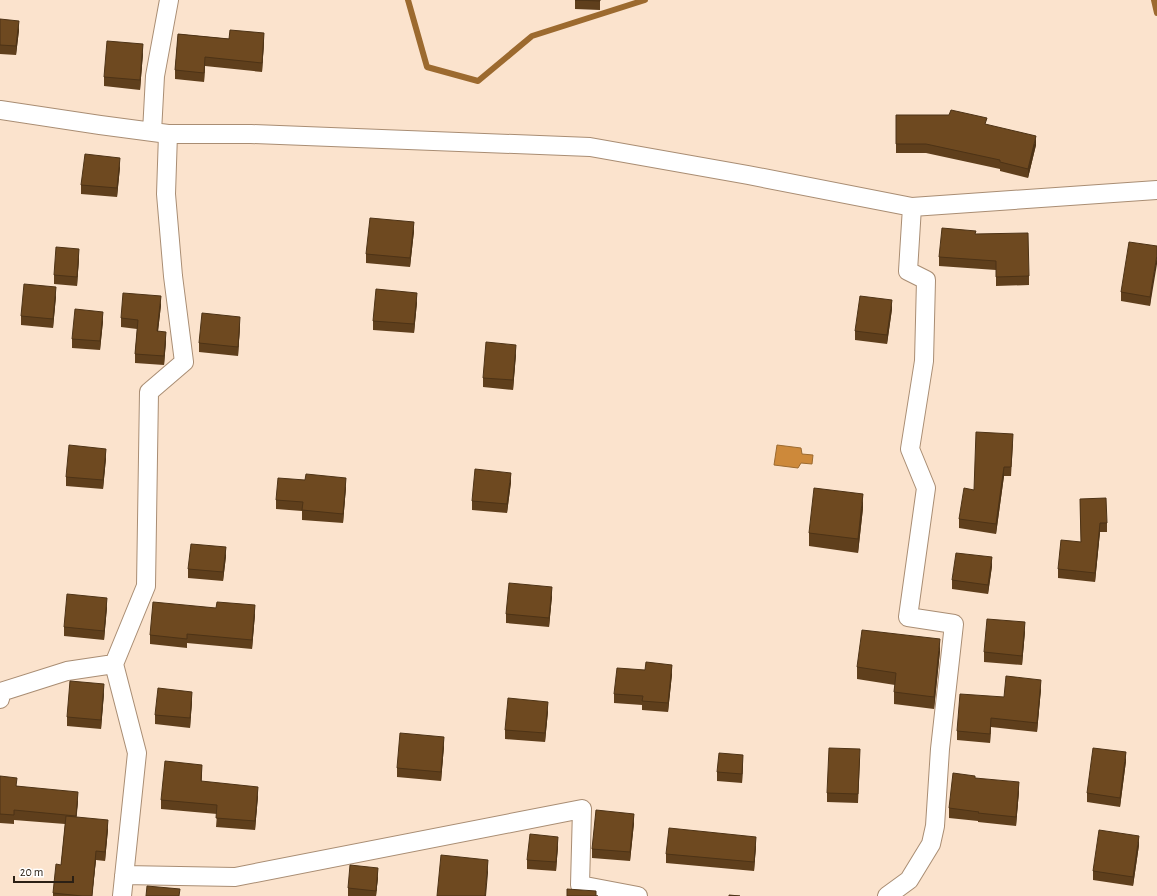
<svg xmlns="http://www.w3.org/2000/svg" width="1157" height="896" font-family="'Alegreya Sans',sans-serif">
	<rect width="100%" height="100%" fill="#fbe3cd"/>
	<path fill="#cd893a" stroke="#9c6a2f" d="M777,445L801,448L802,454L813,455L812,464L801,463L798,468L774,465Z"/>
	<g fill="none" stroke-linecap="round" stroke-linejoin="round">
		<path stroke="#9c6a2f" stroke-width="6" d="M408,0L427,67L478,81L532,36L645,0
			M1154,0L1157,13"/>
		<g stroke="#a98d73" stroke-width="20">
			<path id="street" d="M0,110L100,125L168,134H251L590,147L748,175L912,207L1157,190
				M152,132L155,76L169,0
				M0,699L1,692L67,671L114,664
				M124,875L235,877L582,809L580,885L638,896
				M122,896L137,753L114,664L146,586L149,392L184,362L173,276L166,194L168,134
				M887,896L909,880L931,844L935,826L940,749L954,624L908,617L926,488L910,449L924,361L926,280L908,271L912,207"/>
		</g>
		<use href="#street" stroke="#fff" stroke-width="18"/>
	</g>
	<path fill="#5f3f1c" d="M575,0H600V10L575,9Z
		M0,19L19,30L16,55L0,54Z
		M178,34L264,42L262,72L205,66L204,82L175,79V70Z
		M143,53L140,90L104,86V77Z
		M896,115L987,125L1036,145L1028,178L1000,171V169L926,153H896Z
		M120,167L117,197L81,194V185Z
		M414,231L410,267L366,263V254Z
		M976,234L1029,276V285L996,286V270L939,266V257Z
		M1157,246L1150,306L1121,301V292Z
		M79,258L77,286L54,284V275Z
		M56,296L53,328L21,325V316Z
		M417,302L414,333L373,330V321Z
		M161,305L158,331L166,341L164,365L135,363V354L137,329L121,327V318Z
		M892,309L887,344L855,340V331Z
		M103,321L100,350L72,348V339Z
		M240,326L238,356L199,352V343Z
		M516,354L513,390L483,387V378Z
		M1013,443L1011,476H1004L996,534L959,528V519Z
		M106,458L103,489L66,486V477Z
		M511,482L507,513L472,510V501Z
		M346,487L343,523L302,520V511L276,509V500Z
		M1080,499L1107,523V532H1100L1095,582L1058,578V569L1081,542Z
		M863,508L858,553L809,546V533Z
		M226,556L223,581L188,578V569Z
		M992,566L988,594L952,589V580Z
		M552,596L549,627L506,623V614Z
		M107,607L104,640L64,636V627Z
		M255,614L252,649L187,643V648L150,644V635Z
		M1025,631L1022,665L984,662V652Z
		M940,651L934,709L894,704V692L895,685L857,679V667Z
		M672,674L668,712L642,710V705L614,703V694Z
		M1041,689L1037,732L991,727L990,743L957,740V731L1004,697Z
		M104,693L101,729L67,726V717Z
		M192,701L190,728L155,724V715Z
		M548,711L545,742L505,739V730Z
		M444,746L441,781L397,777V768Z
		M860,758L858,803L827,802V793Z
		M1126,761L1120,807L1087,802V793Z
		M743,764L742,783L717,781V772Z
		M202,774L201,782L258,796L255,830L216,827L217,814L161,809V800Z
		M0,776L17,786L78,801L76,817L108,829L105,861L96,860L92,896H53V893L61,865L65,824L14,820V824L0,823Z
		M975,778L1019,791L1016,826L978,822V821L949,818V808Z
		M634,823L630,861L592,858V849Z
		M1139,845L1133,886L1093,880V871Z
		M558,846L556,871L527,869V860Z
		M756,846L754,871L666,863V854Z
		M378,877L376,896H348V888Z"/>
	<path fill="#4d3316" d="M19,21V30L16,55V46Z
		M264,33V42L262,72V63Z
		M143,44V53L140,90V80Z
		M205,57V66L204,82V73Z
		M1036,136V145L1028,178V169Z
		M120,158V167L117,197V188Z
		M414,222V231L410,267V258Z
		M79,249V258L77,286V277Z
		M1157,255V264L1150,306V297Z
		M56,287V296L53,328V319Z
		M417,293V302L414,333V324Z
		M161,296V305L157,340V331Z
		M892,300V309L887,344V335Z
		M103,312V321L100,350V341Z
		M240,317V326L238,356V347Z
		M166,332V341L164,365V356Z
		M516,345V354L513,390V380Z
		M106,449V458L103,489V480Z
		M1004,467V476L996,534V524Z
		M511,473V482L507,513V504Z
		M346,478V487L343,523V514Z
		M863,494V508L858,553V539Z
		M1100,523V532L1095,582V573Z
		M226,547V556L223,581V572Z
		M992,557V566L988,594V585Z
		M552,587V596L549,627V618Z
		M107,598V607L104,640V631Z
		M255,605V614L252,649V640Z
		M1025,622V631L1022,665V656Z
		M940,639V651L934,709V697Z
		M672,665V674L668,712V703Z
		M1041,680V689L1037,732V723Z
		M104,684V693L101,729V720Z
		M192,692V701L190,728V718Z
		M548,702V711L545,742V733Z
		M991,718V727L990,743V734Z
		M444,737V746L441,781V772Z
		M1126,752V761L1120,807V798Z
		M743,755V764L742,783V774Z
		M202,765V774L201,790V781Z
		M1019,782V791L1016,826V817Z
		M258,787V796L255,830V821Z
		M78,792V801L76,825V816Z
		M634,814V823L630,861V852Z
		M108,820V829L105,861V852Z
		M1139,836V845L1133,886V877Z
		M558,837V846L556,871V862Z
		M756,837V846L754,871V862Z
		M96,851V860L92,896Z
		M488,860V873L486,896H485Z
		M378,868V877L376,896V891Z"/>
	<path fill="#6e4920" stroke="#4d3316" d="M575,0H600V1Z
		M0,19L19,21L16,46L0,45Z
		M230,30L264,33L262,63L205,57L204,73L175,70L178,34L229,39Z
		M107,41L143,44L140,80L104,77Z
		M951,110L987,118L985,124L1036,136L1028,169L1000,162V160L926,144H896V115H949Z
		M85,154L120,158L117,188L81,185Z
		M370,218L414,222L410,258L366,254Z
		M942,228L976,231L975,234L1028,233L1029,276L996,277V261L939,257Z
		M1129,242L1157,246V255L1150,297L1121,292Z
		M56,247L79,249L77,277L54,275Z
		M24,284L56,287L53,319L21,316Z
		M376,289L417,293L414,324L373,321Z
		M123,293L161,296L157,331L166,332L164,356L135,354L138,320L121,318Z
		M860,296L892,300L887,335L855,331Z
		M75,309L103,312L100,341L72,339Z
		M202,313L240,317L238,347L199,343Z
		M486,342L516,345L513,380L483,378Z
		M976,432L1013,434L1011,467H1004L996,524L959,519L964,488L974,490Z
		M69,445L106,449L103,480L66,477Z
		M475,469L511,473L507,504L472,501Z
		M306,474L346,478L343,514L302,510L303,502L276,500L278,478L305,480Z
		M814,488L863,494L858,539L809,533Z
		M1106,498L1107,523H1100L1095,573L1058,569L1061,540L1081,542L1080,499Z
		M191,544L226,547L223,572L188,569Z
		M956,553L992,557L988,585L952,580Z
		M509,583L552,587L549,618L506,614Z
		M67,594L107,598L104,631L64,627Z
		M153,602L216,608L217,602L255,605L252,640L187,634V639L150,635Z
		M987,619L1025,622L1022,656L984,652Z
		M862,630L940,639L934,697L894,692L896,673L857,667Z
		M646,662L672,665L668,703L642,701L643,696L614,694L617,668L645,670Z
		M1006,676L1041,680L1037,723L991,718L990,734L957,731L960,694L1004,697Z
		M70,681L104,684L101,720L67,717Z
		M158,688L192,692L190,718L155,715Z
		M508,698L548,702L545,733L505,730Z
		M400,733L444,737L441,772L397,768Z
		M829,748L860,749L858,794L827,793Z
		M1093,748L1126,752L1120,798L1087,793Z
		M719,753L743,755L742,774L717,772Z
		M165,761L202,765L201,781L258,787L255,821L216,818L217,805L161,800Z
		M953,773L975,776V778L1019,782L1016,817L978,813L979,812L949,808Z
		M0,776L17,778L16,786L78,792L76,816L14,810V815L0,814Z
		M596,810L634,814L630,852L592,849Z
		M66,816L108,820L105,852L96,851L92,896H82L53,893L56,864L61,865Z
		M669,828L756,837L754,862L666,854Z
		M1099,830L1139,836L1133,877L1093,871Z
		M530,834L558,837L556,862L527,860Z
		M441,855L488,860L485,896H437Z
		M350,865L378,868L376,891L348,888Z
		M147,886L180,889L179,896H146Z
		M567,889L596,891V896H598H567Z
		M729,895L740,896H729Z"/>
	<path d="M14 876v6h59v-6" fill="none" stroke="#2b2015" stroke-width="2"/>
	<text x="20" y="876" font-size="12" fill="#2b2015" stroke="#ffffff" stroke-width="3" paint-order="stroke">20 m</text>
</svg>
